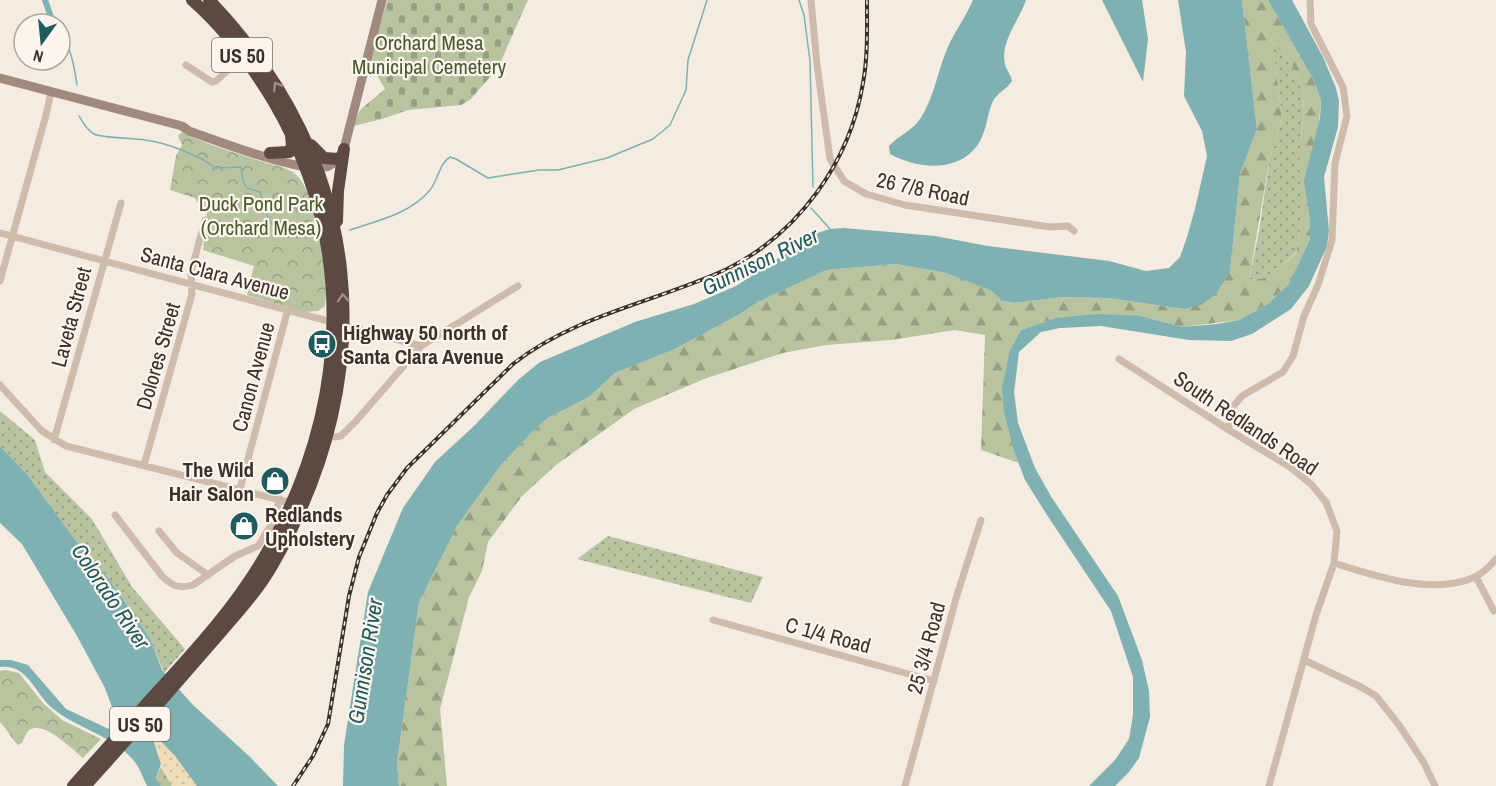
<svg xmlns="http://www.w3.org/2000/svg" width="1496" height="786" font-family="'Archivo Narrow',sans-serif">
	<defs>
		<pattern id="grass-dots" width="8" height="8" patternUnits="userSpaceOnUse" patternTransform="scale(1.5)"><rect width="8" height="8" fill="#b8c4a0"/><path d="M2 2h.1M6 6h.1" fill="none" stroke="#97a083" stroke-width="1.8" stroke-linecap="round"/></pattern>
		<pattern id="forest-firs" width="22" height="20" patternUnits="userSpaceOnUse" patternTransform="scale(1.5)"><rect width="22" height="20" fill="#b8c4a0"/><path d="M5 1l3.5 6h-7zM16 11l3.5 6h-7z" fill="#97a083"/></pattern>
		<pattern id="sand-dots" width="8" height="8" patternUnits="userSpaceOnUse" patternTransform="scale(1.5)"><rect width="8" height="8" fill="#efdcb8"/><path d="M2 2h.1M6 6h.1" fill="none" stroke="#cebd9e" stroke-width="1.8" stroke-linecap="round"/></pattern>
		<pattern id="cemetery-stones" width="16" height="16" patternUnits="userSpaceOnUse" patternTransform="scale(1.5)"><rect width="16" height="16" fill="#b8c4a0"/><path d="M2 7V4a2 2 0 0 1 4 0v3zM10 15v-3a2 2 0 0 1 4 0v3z" fill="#97a083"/></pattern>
		<pattern id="park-crowns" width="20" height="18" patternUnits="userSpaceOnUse" patternTransform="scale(1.5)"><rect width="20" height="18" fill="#b8c4a0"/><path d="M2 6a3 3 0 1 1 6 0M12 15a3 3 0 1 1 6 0" fill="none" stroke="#97a083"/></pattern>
	</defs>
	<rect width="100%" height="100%" fill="#f4ebe1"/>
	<path fill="url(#grass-dots)" d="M1268,38L1290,61L1302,85L1304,111L1301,137L1302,220L1296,252L1281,267L1265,278L1249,280L1259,231L1270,157L1282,118L1276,69Z
		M0,411L35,440L45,472L92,519L132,587L185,649L164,673L150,638L106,575L76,541L27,474L0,446Z
		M608,536L763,577L751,603L577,559Z
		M161,767L172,786H161L156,778Z"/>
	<path fill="url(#forest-firs)" fill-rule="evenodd" d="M1242,0H1268L1314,81L1321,100L1310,219V239L1289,284L1268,304L1239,320L1183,327L1140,316L1055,318L1021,330L1010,350L1014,451L1019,463L981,450L985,335L955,330L891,340L826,345L783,353L704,379L634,409L556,465L522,496L488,542L482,571L469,597L440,709L447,786H399L397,763L419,603L457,526L501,465L534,430L548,418L589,397L615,373L675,349L740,314L758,302L825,270L896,264L946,273L993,291L1002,301L1015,303L1062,297L1108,298L1184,309L1230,272L1240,174L1257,129ZM1269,39L1290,61L1302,85L1304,111L1299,160L1302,220L1296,253L1281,267L1265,278L1249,280L1270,157L1282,118L1276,69Z"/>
	<path fill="url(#sand-dots)" d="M155,734L175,756L197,786H172L161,767L159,755L152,736Z"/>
	<path fill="url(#cemetery-stones)" d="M387,0H528L498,68L470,100L461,105L408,110L382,119L353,126L360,110L385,89L370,63Z"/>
	<path fill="url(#park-crowns)" d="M182,132C207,145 234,152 260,161C270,164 282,166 291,171C318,185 329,277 325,306L318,311L304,312L247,295L254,266L203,250L207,211L200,207L195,198L170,190L176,156L182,145L178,136Z
		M5,670L19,673L43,703L62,720L101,739L83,758C72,749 44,720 29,730C26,733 24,739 22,743L18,745C11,738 7,729 0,722V671Z"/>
	<path fill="#7fb0b2" d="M973,0H1026C1019,21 1000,41 1005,64C1006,70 1011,74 1012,81C1007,89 997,93 993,101C987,114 987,129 980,141C962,173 919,170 890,154L889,146C898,136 913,130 920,119C933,100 937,75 945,54C952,35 965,19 973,0Z
		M1102,0H1142L1148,39L1143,82Z
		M1178,0H1242L1257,129L1240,174L1230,272L1216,294L1201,305L1184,309L1108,298L1062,297L1015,303L1002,301L992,291L946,273L896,264L826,270L758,302L740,314L675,349L615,373L589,397L548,418L534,430L501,465L457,526L419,603L397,763L399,786H343L344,745L368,592L403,508L435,462L474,426L518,380L540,362L635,322L694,304L736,286L817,233L830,229L844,228L935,236L988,246L1109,261L1146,271L1169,268L1180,257L1187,237L1195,209L1207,156L1202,131L1184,96L1186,52Z
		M1268,0H1292L1323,57L1336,88L1339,101L1338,127L1324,177L1329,231L1327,246L1309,286L1291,309L1252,334L1231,341L1189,340L1101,326L1060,328L1041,332L1019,352L1014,392L1018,423L1035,468L1052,498L1118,596L1142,660L1149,691L1150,717L1139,758L1129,772L1115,786H1089L1115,760L1129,739L1133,715V677L1111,611L1047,515L1025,480L1014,451L1004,412L1002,388L1010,350L1021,330L1055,318L1098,314L1140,316L1183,327L1217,324L1239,320L1268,304L1289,284L1310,239V219L1304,181L1320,118L1321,100L1314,81Z
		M0,446L27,474L76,541L106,575L150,638L162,670L192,704L249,756L278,786H197L175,756L155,735L152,736L161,764L156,778L161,786H147C143,778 140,768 134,761C114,736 76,728 52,708C35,693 27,663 0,667V660H11L28,665L66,709L109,729L115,726L116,718L105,688L77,636L22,544L0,523Z"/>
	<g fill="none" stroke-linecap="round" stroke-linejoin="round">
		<path stroke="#7fb0b2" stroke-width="1.5" d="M799,0L804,15L810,61L813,187
			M52,20L55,24
			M60,31C71,48 74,65 77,85
			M79,116C83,123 87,130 94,134C102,138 134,138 145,140C164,142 202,156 215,168L241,167L243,181L247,188L260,192C268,222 269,232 304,236
			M811,208L830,229
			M350,230C379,220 410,214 430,190C438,180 439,164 450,157L456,159L488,178L539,170H558L607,158L653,139L670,125L686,90L688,60L707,0"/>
		<path stroke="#7fb0b2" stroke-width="6" d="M45,0L52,20"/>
		<path stroke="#cdbbac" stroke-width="7" d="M811,0L817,65L830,159L844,181L866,194L905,205L1050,227L1068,226L1074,231
			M186,65L212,82L216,81L237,62L244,58L247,59
			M0,233L421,346
			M0,281L46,115L51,92
			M1119,359L1229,430L1290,467L1311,484L1326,502L1337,531L1334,563L1316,615L1269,786
			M0,385L42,431L66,446L292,503
			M1229,430L1231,409L1242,396L1283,372L1293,356L1304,316L1318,285L1332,240L1335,163L1347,116L1343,87L1311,24L1310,0
			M328,436L335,437L341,436L356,421L421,346L518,286
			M54,440L121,203
			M144,465L192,294L191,272L205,220
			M240,489L288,309
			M115,515L162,576C172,586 179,589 193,585L235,556L258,546L271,525L280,499
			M159,531L177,553L208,575
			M1334,563C1376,576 1432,596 1475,577C1483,573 1490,566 1496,559
			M1476,577L1494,611
			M713,620L934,681
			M1304,660L1361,687L1376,696L1399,725L1424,763L1435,786
			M905,786L957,595L981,520"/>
		<path stroke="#a18a7d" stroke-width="9" d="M0,78L182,126L189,131C215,140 307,176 329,166C336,163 340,155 344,149L382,0"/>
		<path stroke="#5c4a42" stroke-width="12" d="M311,145L324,158L338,159
			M270,153L289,152L292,146L291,135
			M337,221L338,191L344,149
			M73,786C99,757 124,729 149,701C194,652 238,605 270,547C349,403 357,242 272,99C250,63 224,28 192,0
			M85,786C131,735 176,684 220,633C239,611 259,589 273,564C384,371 365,162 209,0"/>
		<g stroke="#3b302b" stroke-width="4">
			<path id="rail" d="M293,786L313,756L328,724L349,596L359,557L377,513L387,495L407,468L513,364C575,315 656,302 727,269C799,233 850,162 863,83C868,56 867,28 867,0"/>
		</g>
		<use href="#rail" stroke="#fbf5ee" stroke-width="1.5" stroke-dasharray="4.5" stroke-linecap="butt"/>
	</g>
	<defs><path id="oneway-chevron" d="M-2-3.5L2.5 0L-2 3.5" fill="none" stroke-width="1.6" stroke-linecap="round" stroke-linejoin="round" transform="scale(1.5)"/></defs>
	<g stroke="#9c8e87">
		<use href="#oneway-chevron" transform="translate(277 86) rotate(-122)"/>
		<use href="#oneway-chevron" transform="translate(343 298) rotate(-94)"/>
	</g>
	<defs>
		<g id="bus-disc" transform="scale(1.5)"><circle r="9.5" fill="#1f5a5e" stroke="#fbf5ee"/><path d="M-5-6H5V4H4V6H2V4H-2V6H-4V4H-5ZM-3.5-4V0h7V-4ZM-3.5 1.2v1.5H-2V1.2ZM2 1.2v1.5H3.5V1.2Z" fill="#fff"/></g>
		<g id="shop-disc" transform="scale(1.5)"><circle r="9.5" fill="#1f5a5e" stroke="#fbf5ee"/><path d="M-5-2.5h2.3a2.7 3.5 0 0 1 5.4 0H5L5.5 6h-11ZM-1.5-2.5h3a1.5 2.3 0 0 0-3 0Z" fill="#fff"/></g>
	</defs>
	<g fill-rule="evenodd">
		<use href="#bus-disc" x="322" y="344"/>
		<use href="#shop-disc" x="275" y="481"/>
		<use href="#shop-disc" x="244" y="526"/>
	</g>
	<g text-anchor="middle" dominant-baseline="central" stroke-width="4.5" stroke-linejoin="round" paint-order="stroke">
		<g fill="#fbf5ee" stroke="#756b66" stroke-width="1.5">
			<rect x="212" y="38" width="60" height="34" rx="4.5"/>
			<rect x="110" y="707" width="60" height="34" rx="4.5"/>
		</g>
		<g font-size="20" font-weight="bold" fill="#3b302b">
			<text x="242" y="55">US 50</text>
			<text x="140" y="724">US 50</text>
		</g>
		<g font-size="21" fill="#4a5a2e" stroke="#fbf5ee">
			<text x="429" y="42">Orchard Mesa<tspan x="429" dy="24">Municipal Cemetery</tspan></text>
			<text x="261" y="203">Duck Pond Park<tspan x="261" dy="24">(Orchard Mesa)</tspan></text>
		</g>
		<g font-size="21" fill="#3b302b" stroke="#fbf5ee">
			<text transform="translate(923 189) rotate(12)">26 7/8 Road</text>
			<text transform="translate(215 273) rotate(15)">Santa Clara Avenue</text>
			<text transform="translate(71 317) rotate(-75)">Laveta Street</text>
			<text transform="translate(158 356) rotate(-74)">Dolores Street</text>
			<text transform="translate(253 377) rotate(-75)">Canon Avenue</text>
			<text transform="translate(1246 423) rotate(34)">South Redlands Road</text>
			<text transform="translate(828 635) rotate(15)">C 1/4 Road</text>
			<text transform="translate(926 648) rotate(-75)">25 3/4 Road</text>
		</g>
		<g font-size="21" font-weight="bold" fill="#3b302b" stroke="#fbf5ee" text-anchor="start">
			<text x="343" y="332">Highway 50 north of<tspan x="343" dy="24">Santa Clara Avenue</tspan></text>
			<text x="254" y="469" text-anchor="end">The Wild<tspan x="254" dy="24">Hair Salon</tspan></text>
			<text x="265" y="514">Redlands<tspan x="265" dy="24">Upholstery</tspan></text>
		</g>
		<g font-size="22" font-style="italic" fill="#1f5a5e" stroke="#fbf5ee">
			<text transform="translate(760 261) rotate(-26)">Gunnison River</text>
			<text transform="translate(111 596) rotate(56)">Colorado River</text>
			<text transform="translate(365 661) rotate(-81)">Gunnison River</text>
		</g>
	</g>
	<g transform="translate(42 42) rotate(195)"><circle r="28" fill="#fbf5ee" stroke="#aea6a0" stroke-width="1.5"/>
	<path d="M0-4.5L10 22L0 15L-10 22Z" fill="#1f5a5e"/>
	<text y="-9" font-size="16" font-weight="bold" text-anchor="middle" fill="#3b302b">N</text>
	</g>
</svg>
